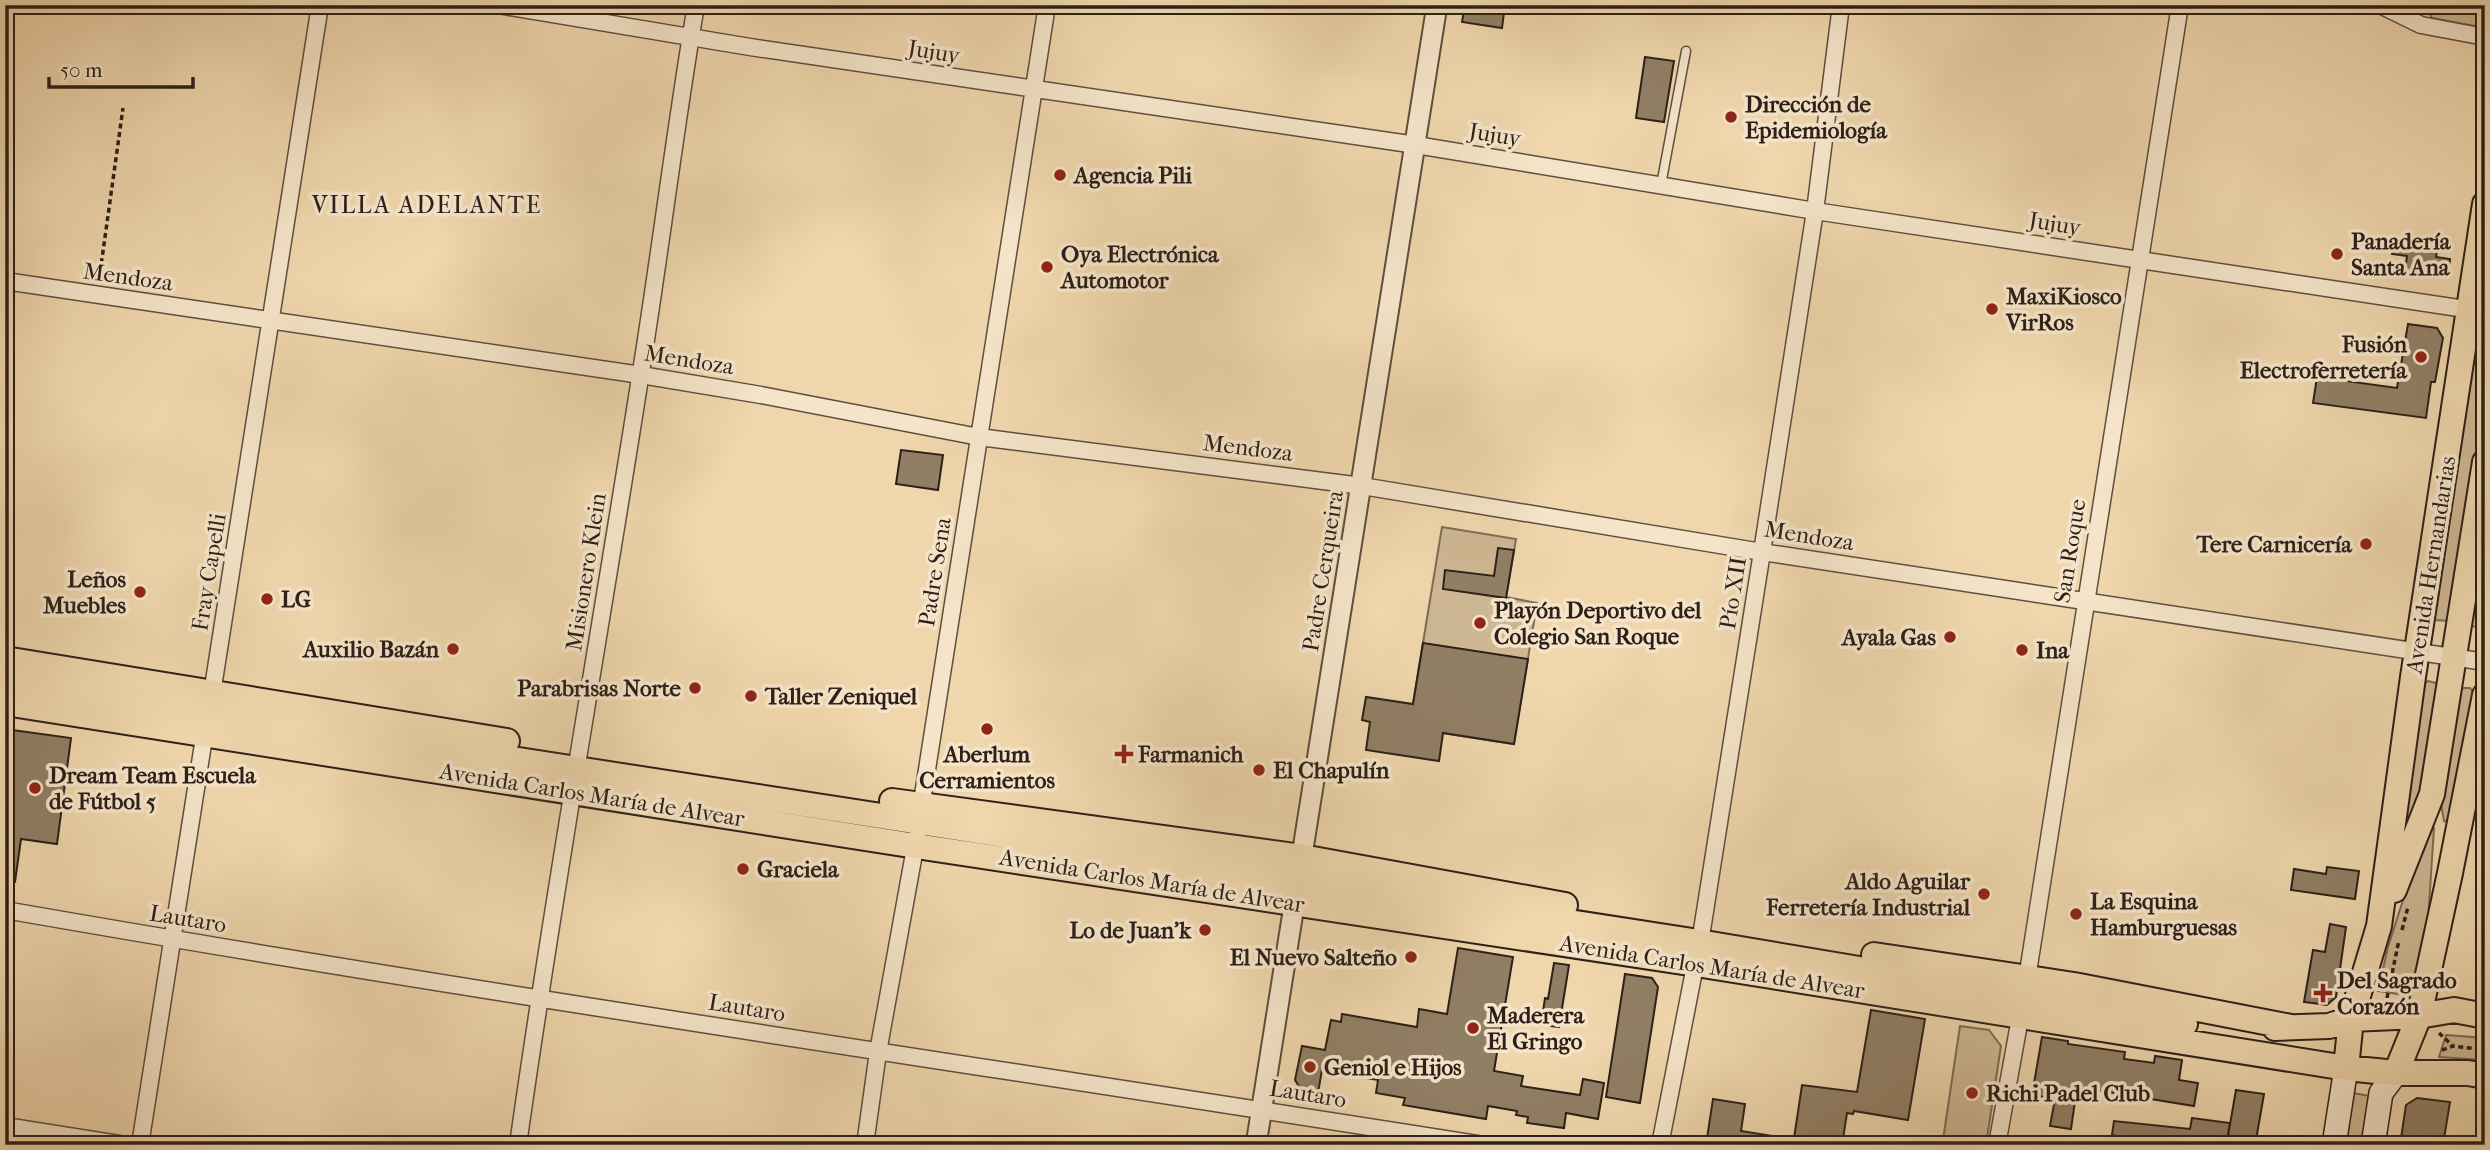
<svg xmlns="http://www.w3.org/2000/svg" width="2490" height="1150" font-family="'IM FELL French Canon',serif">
	<rect width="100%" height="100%" fill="#efd6ac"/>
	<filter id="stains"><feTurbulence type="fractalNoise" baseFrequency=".00286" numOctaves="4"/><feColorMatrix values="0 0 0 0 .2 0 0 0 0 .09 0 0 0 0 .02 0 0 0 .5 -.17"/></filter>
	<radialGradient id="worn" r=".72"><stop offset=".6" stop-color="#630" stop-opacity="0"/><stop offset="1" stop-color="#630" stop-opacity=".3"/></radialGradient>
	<path fill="#ceb793" stroke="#7d6c56" stroke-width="2" d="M2424,5H2485V28L2432,18Z
		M2477,340L2485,341V401L2451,621L2433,620Z
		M2485,521V627L2468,626Z
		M1442,527L1516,539L1506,597L1537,603L1514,744L1409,728Z
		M2428,681L2436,683L2438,688L2423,791L2393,873L2423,685Z
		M2463,688H2470L2473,692L2455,825L2444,821L2441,804L2459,690Z
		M2427,825L2434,828L2426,952L2417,997L2378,991L2388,947Z
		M1960,1026L1989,1030L2001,1046L1986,1145L1943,1140Z
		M2446,1035L2485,1038V1060L2439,1057Z
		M2353,1093L2370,1096L2362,1145H2346Z"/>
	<path fill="#917f65" stroke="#2c2019" stroke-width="2" d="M1465,5H1505L1502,28L1462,22Z
		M1645,57L1674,61L1664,122L1636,118Z
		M2395,240L2438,246L2436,257L2450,259L2448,277L2405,271L2407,256L2392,254Z
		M2408,324L2437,328L2443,338L2435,382H2431L2426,418L2313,403L2317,377L2397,388Z
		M901,450L943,455L938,490L896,484Z
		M1498,548L1514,550L1506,598L1443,589L1445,570L1494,576Z
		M1423,643L1528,659L1514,744L1443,733L1439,761L1366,750L1370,722L1362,720L1366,697L1413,704Z
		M5,729L71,738L57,844L21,839L15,882L5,881Z
		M2327,867L2359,871L2355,899L2291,890L2294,869L2326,874Z
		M2330,924L2346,927L2336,997L2327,1005L2304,1002L2313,950L2325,952Z
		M1458,948L1513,957L1494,1071L1523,1076L1521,1086L1580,1095L1583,1079L1604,1083L1598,1119L1566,1113L1564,1128L1527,1123L1528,1117L1516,1115L1517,1111L1488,1106L1486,1119L1403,1105L1405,1098L1376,1093L1378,1080L1322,1070L1318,1093L1302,1091L1295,1080L1302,1046L1325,1050L1331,1020L1341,1022L1342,1014L1417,1027L1419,1009L1447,1014Z
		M1554,963L1569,965L1559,1027L1541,1025L1545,998L1548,999Z
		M1625,974L1652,978L1658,987L1640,1103L1606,1097Z
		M1871,1010L1925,1019L1908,1120L1854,1111L1853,1114L1847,1113L1842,1145H1793L1802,1085L1857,1092Z
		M2042,1037L2068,1041V1044L2125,1052L2124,1059L2154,1063L2155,1056L2182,1060L2179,1080L2198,1083L2194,1106L2077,1087L2071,1129L2050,1126L2055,1099L2032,1095Z
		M2236,1090L2264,1094L2256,1140L2228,1136Z
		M2417,1098L2450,1102L2443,1145H2400L2406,1105Z
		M1713,1099L1745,1104L1741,1131L1773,1136L1772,1145H1706Z
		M2192,1118L2230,1123L2226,1145H2127L2128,1138L2112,1135L2114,1121L2190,1129Z"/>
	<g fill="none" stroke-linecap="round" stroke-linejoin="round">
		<g stroke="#5d4e3e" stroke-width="11">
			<path id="service" d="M1661,185L1686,51"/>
		</g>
		<g stroke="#5d4e3e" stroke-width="19">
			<path id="minor" d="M498,5L750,47L1416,145L1815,211L2485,312
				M2380,5L2421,25L2485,37
				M5,281L641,375L761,395L979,437L1362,486L1762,552L2485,662
				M211,700L320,5
				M920,814L1047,5
				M5,910C497,996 990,1067 1483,1145
				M2026,985L2180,5
				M5,1126L125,1145
				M140,1145L206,725
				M518,1145C554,888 600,634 640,378C660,254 675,129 696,5
				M865,1145L878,1052L917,837
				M1660,1145L1702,930L1762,552L1815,211L1841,5
				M1997,1145L2022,1007"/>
		</g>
		<g stroke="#5d4e3e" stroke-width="23">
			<path id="tertiary" d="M1256,1145L1437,5"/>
		</g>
		<g stroke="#2c2019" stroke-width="26">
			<path id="secondary" d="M2334,1145L2346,1068
				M2373,1145L2381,1093L2396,1073"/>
		</g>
		<g stroke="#2c2019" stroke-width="28">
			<path id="primary" d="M5,659L507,741
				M5,681L1699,942L2185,1024
				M5,703L916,846L1696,964L2346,1068L2396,1073H2468L2485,1076
				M892,801L1302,857L1565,905
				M2394,890L2432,794L2485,462
				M1874,955L2074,985L2291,1027
				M2275,1028L2329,1026L2351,1019L2419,1016L2454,1010L2485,1016
				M2346,1068L2351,1019L2379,926L2413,677L2485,204
				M2396,1073L2419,1016L2450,873L2485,695"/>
		</g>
		<path stroke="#2c2019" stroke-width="3.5" stroke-dasharray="5 3.5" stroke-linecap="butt" d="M99,280L123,108
			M5,460L10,409
			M2402,930L2408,907
			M2387,998L2399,940
			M2439,1033L2453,1046
			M2442,1050L2453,1046L2485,1050"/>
		<use href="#service" stroke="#f5e4c9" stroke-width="8"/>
		<use href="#minor" stroke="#f5e4c9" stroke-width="16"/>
		<use href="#tertiary" stroke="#f5e4c9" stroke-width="19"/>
		<use href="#secondary" stroke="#f5e4c9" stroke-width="23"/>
		<use href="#primary" stroke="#efd6ac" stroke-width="24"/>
	</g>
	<g fill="#8f2418" stroke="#f5e4c9" stroke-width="2.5">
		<circle cx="1731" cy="117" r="7"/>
		<circle cx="1060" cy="175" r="7"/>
		<circle cx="2337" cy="254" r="7"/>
		<circle cx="1047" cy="267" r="7"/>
		<circle cx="1992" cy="309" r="7"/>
		<circle cx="2421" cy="357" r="7"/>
		<circle cx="2366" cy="544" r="7"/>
		<circle cx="140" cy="592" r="7"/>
		<circle cx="267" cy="599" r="7"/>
		<circle cx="1480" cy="623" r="7"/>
		<circle cx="1950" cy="637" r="7"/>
		<circle cx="453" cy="649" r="7"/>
		<circle cx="2022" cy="650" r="7"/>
		<circle cx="695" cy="688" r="7"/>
		<circle cx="751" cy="696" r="7"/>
		<circle cx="987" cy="729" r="7"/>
		<path d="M1120.5 743.5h7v7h7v7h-7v7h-7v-7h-7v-7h7z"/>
		<circle cx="1259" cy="770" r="7"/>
		<circle cx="35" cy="788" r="7"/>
		<circle cx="743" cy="869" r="7"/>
		<circle cx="1984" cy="894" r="7"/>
		<circle cx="2076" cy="914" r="7"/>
		<circle cx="1205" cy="930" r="7"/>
		<circle cx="1411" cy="957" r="7"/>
		<path d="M2319.5 982.5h7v7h7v7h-7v7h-7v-7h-7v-7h7z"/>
		<circle cx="1473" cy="1028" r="7"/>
		<circle cx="1310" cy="1067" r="7"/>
		<circle cx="1972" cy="1093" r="7"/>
	</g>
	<g text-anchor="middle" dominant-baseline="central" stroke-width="7" stroke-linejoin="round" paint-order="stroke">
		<g font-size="23" fill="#2c2019" stroke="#f5e4c9">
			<text transform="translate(934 52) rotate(9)">Jujuy</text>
			<text transform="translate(1495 135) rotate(9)">Jujuy</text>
			<text transform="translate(2055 224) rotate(9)">Jujuy</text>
			<text transform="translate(128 277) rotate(8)">Mendoza</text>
			<text transform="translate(689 360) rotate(9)">Mendoza</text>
			<text transform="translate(1248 448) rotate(7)">Mendoza</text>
			<text transform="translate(1809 536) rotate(9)">Mendoza</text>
			<text transform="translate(2070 551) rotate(-81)">San Roque</text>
			<text transform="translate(2431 565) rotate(-81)">Avenida Hernandarias</text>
			<text transform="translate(1323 571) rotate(-81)">Padre Cerqueira</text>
			<text transform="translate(209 572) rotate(-81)">Fray Capelli</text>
			<text transform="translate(586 572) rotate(-81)">Misionero Klein</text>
			<text transform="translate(935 572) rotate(-81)">Padre Sena</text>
			<text transform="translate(1733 593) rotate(-81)">Pío XII</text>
			<text transform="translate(592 795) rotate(9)">Avenida Carlos María de Alvear</text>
			<text transform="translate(1152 881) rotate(9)">Avenida Carlos María de Alvear</text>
			<text transform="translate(188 919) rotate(9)">Lautaro</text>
			<text transform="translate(1712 967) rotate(9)">Avenida Carlos María de Alvear</text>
			<text transform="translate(747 1008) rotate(9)">Lautaro</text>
			<text transform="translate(1308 1094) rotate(9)">Lautaro</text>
		</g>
		<g font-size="23" font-weight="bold" fill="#2c2019" stroke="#f5e4c9" text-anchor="start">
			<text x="1745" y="104">Dirección de<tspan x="1745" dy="26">Epidemiología</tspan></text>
			<text x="1074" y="175">Agencia Pili</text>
			<text x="2351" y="241">Panadería<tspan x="2351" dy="26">Santa Ana</tspan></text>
			<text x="1061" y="254">Oya Electrónica<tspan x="1061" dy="26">Automotor</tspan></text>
			<text x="2006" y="296">MaxiKiosco<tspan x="2006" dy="26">VirRos</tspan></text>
			<text x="2407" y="344" text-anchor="end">Fusión<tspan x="2407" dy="26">Electroferretería</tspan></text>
			<text x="2352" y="544" text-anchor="end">Tere Carnicería</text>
			<text x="126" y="579" text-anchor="end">Leños<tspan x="126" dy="26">Muebles</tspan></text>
			<text x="281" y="599">LG</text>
			<text x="1494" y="610">Playón Deportivo del<tspan x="1494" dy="26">Colegio San Roque</tspan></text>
			<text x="1936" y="637" text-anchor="end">Ayala Gas</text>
			<text x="439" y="649" text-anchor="end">Auxilio Bazán</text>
			<text x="2036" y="650">Ina</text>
			<text x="681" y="688" text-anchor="end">Parabrisas Norte</text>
			<text x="765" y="696">Taller Zeniquel</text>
			<text x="987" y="754" text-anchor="middle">Aberlum<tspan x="987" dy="26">Cerramientos</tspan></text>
			<text x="1138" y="754">Farmanich</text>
			<text x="1273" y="770">El Chapulín</text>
			<text x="49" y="775">Dream Team Escuela<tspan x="49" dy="26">de Fútbol 5</tspan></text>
			<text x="757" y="869">Graciela</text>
			<text x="1970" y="881" text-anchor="end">Aldo Aguilar<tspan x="1970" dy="26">Ferretería Industrial</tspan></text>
			<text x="2090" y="901">La Esquina<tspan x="2090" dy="26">Hamburguesas</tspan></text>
			<text x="1191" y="930" text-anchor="end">Lo de Juan'k</text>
			<text x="1397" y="957" text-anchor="end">El Nuevo Salteño</text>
			<text x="2337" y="980">Del Sagrado<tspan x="2337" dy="26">Corazón</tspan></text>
			<text x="1487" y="1015">Maderera<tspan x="1487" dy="26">El Gringo</tspan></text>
			<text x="1324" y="1067">Geniol e Hijos</text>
			<text x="1986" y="1093">Richi Padel Club</text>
		</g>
		<g font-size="24" letter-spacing="2" fill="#2c2019" stroke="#f5e4c9">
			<text x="427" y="205">VILLA ADELANTE</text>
		</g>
	</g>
	<rect width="2490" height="1150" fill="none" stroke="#efd6ac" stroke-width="28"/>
	<rect x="7" y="7" width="2476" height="1136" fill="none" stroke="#2c2019" stroke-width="3.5"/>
	<rect x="14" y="14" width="2462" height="1122" fill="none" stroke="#2c2019" stroke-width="2"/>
	<path d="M49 77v10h144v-10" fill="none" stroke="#2c2019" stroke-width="3.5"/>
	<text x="60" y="77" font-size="21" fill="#2c2019" stroke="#f5e4c9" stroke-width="5" paint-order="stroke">50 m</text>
	<rect width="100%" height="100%" filter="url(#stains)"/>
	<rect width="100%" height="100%" fill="url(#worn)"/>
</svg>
